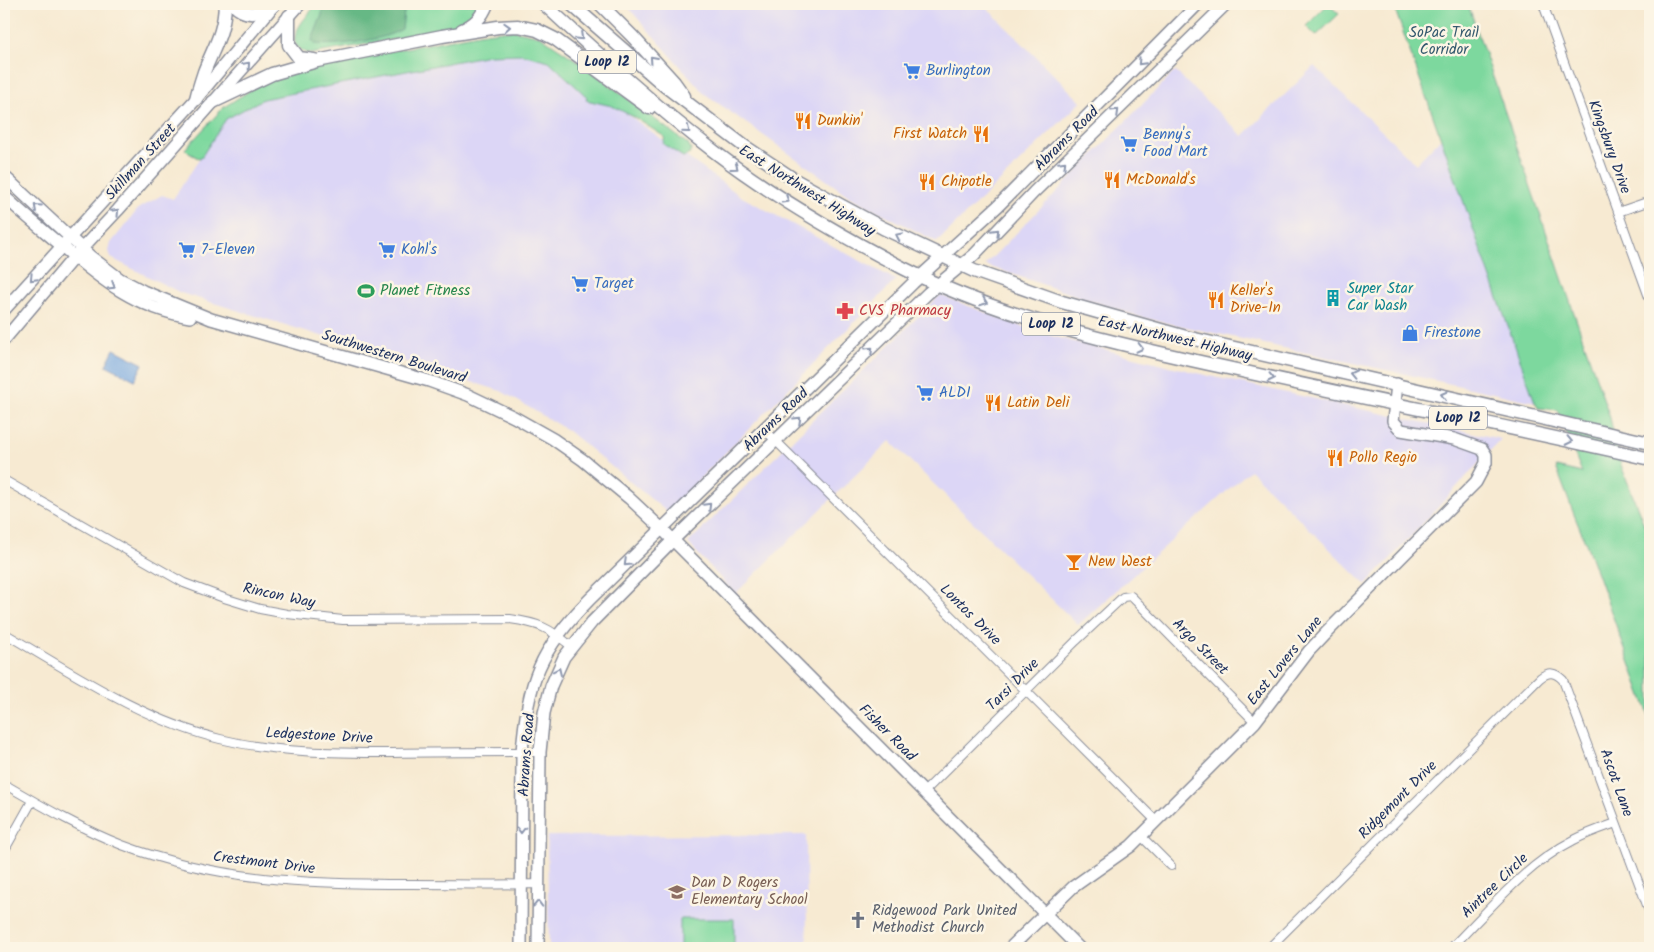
<svg xmlns="http://www.w3.org/2000/svg" width="1654" height="952" font-family="Kalam,sans-serif">
	<rect width="100%" height="100%" fill="#fcf5e5"/>
	<filter id="ink" filterUnits="userSpaceOnUse"><feTurbulence type="fractalNoise" baseFrequency=".02" numOctaves="2"/><feDisplacementMap in="SourceGraphic" scale="10" xChannelSelector="R" yChannelSelector="G"/><feConvolveMatrix kernelMatrix="1 2 1 2 8 2 1 2 1" color-interpolation-filters="sRGB"/></filter>
	<filter id="wash" filterUnits="userSpaceOnUse"><feTurbulence type="fractalNoise" baseFrequency=".0096" numOctaves="4" result="noise"/><feDisplacementMap in="SourceGraphic" scale="20" xChannelSelector="R" yChannelSelector="G"/><feGaussianBlur stdDeviation="1.12" result="paint"/><feColorMatrix in="noise" values="0 0 0 0 0 0 0 0 0 0 0 0 0 0 0 0 0 1.4 0 .05"/><feComposite in="paint" operator="in"/></filter>
	<g filter="url(#wash)">
		<rect width="100%" height="100%" fill="#f7ead2"/>
		<path fill="#dcd6f6" d="M625,4H983L1081,102L937,242L849,196L705,94Z
			M523,54L554,61L742,197L896,280L667,512L567,430L501,391L181,293L111,258L109,251L111,243L139,208L162,195L173,199L226,119L263,99L489,55Z
			M1314,66L1416,164L1442,137L1535,402L1140,317L985,265L1175,71L1243,136Z
			M940,295L1036,332L1209,376L1501,439L1366,585L1250,470L1078,625L890,441L735,594L688,543Z
			M806,835L807,948H549L547,836Z"/>
		<path fill="#7dd89e" stroke="#4c847e" d="M317,4H477L472,13L461,22L448,28L424,34L311,54C277,46 305,18 317,4Z
			M1328,4L1339,14L1316,36L1306,26Z
			M1393,4H1468L1610,418L1621,465L1650,540V718L1587,546L1575,517L1556,467L1582,473L1558,410L1539,408L1535,402Z
			M512,30L540,36L582,64L689,145L691,150L689,155L683,157L663,144L665,137L634,117L612,106L586,100L587,97L549,61L522,54L489,55L263,99L226,119L200,159L189,153L185,149L224,107L257,86L293,70L484,33Z
			M680,919H734V948H680Z"/>
		<path fill="#66b885" stroke="#407472" d="M323,4H405L402,29C382,41 338,46 314,44L312,40L322,15Z"/>
		<path fill="#76a7e1" stroke="#486ba0" d="M114,349L143,364L135,380L106,365Z"/>
	</g>
	<g filter="url(#ink)">
		<g fill="none" stroke-linecap="round" stroke-linejoin="round">
			<g stroke="#898c98" stroke-width="10">
				<path id="street" d="M1543,4L1650,300
					M1618,212L1650,201
					M764,429L1156,821
					M4,480L184,583L224,598L260,609L287,614L343,620L510,619C539,623 549,628 571,646
					M4,633C73,673 142,720 220,739C277,753 334,753 392,753C442,752 491,752 540,752
					M4,784C42,806 81,829 122,845C217,881 309,884 410,884C453,884 496,885 539,884
					M924,792L1076,641L1123,597L1131,596L1255,722
					M1141,836L1171,866
					M4,851L32,801
					M1269,948L1540,678C1549,671 1555,672 1563,680L1650,913
					M1451,948C1489,910 1525,865 1574,840C1587,833 1602,828 1616,823"/>
			</g>
			<g stroke="#898c98" stroke-width="14">
				<path id="secondary" d="M4,176L91,257L120,279L143,291L211,319L429,381L468,395L514,417L553,439L583,460L629,498L662,529L1079,948
					M4,196C23,214 43,230 63,247C101,280 138,309 190,317
					M4,310L196,99L274,5
					M4,340L74,257L118,210L300,4
					M521,948L522,752C527,682 540,649 590,599L913,283L998,206L1198,4
					M538,948L540,752L544,713L551,686L564,657L592,622L673,540L928,293L974,255L1034,192L1226,4
					M1010,948L1073,887L1131,846L1255,722L1309,651L1326,633L1476,482L1486,463V455L1482,449L1454,439L1401,430L1393,421L1397,384"/>
			</g>
			<g stroke="#898c98" stroke-width="15">
				<path id="primary" d="M233,4C246,18 259,14 274,5
					M544,4C599,55 655,106 715,152C774,197 838,234 903,268C1005,320 1125,346 1237,370C1374,401 1513,427 1650,459
					M571,4L665,86L744,146L795,180L842,206L883,228L974,271L1062,302L1186,337L1650,443
					M600,4L633,37L674,82L684,96
					M289,16V45L299,58L314,60
					M462,30C475,24 482,17 487,4
					M196,99C198,90 201,81 204,72C214,46 224,34 225,4
					M213,102L272,74L317,61L442,36L498,27L518,26L537,30L555,39L649,108"/>
			</g>
			<use href="#street" stroke="#fff" stroke-width="8"/>
			<use href="#secondary" stroke="#fff" stroke-width="11"/>
			<use href="#primary" stroke="#fff" stroke-width="12"/>
		</g>
		<defs><path id="oneway-chevron" d="M-2-3.5L2.5 0L-2 3.5" fill="none" stroke-width="1.6" stroke-linecap="round" stroke-linejoin="round" transform="scale(1.25)"/></defs>
		<g stroke="#8d97ae">
			<use href="#oneway-chevron" transform="translate(507 27) rotate(-3)"/>
			<use href="#oneway-chevron" transform="translate(580 37) rotate(43)"/>
			<use href="#oneway-chevron" transform="translate(653 59) rotate(-132)"/>
			<use href="#oneway-chevron" transform="translate(1141 62) rotate(134)"/>
			<use href="#oneway-chevron" transform="translate(247 65) rotate(-49)"/>
			<use href="#oneway-chevron" transform="translate(1116 112) rotate(-44)"/>
			<use href="#oneway-chevron" transform="translate(687 130) rotate(39)"/>
			<use href="#oneway-chevron" transform="translate(1063 164) rotate(-45)"/>
			<use href="#oneway-chevron" transform="translate(735 167) rotate(36)"/>
			<use href="#oneway-chevron" transform="translate(786 200) rotate(32)"/>
			<use href="#oneway-chevron" transform="translate(37 207) rotate(-138)"/>
			<use href="#oneway-chevron" transform="translate(116 212) rotate(-47)"/>
			<use href="#oneway-chevron" transform="translate(996 232) rotate(-46)"/>
			<use href="#oneway-chevron" transform="translate(899 236) rotate(-154)"/>
			<use href="#oneway-chevron" transform="translate(33 278) rotate(134)"/>
			<use href="#oneway-chevron" transform="translate(112 286) rotate(32)"/>
			<use href="#oneway-chevron" transform="translate(984 302) rotate(21)"/>
			<use href="#oneway-chevron" transform="translate(1140 348) rotate(14)"/>
			<use href="#oneway-chevron" transform="translate(870 350) rotate(-44)"/>
			<use href="#oneway-chevron" transform="translate(1353 374) rotate(-168)"/>
			<use href="#oneway-chevron" transform="translate(1271 378) rotate(12)"/>
			<use href="#oneway-chevron" transform="translate(1444 395) rotate(-166)"/>
			<use href="#oneway-chevron" transform="translate(798 420) rotate(-44)"/>
			<use href="#oneway-chevron" transform="translate(1569 441) rotate(12)"/>
			<use href="#oneway-chevron" transform="translate(708 506) rotate(-45)"/>
			<use href="#oneway-chevron" transform="translate(627 563) rotate(136)"/>
			<use href="#oneway-chevron" transform="translate(558 671) rotate(-65)"/>
			<use href="#oneway-chevron" transform="translate(521 830) rotate(90)"/>
			<use href="#oneway-chevron" transform="translate(538 904) rotate(-89)"/>
		</g>
	</g>
	<defs>
		<g id="supermarket-bare" transform="scale(1.35)"><path d="M-6-5.5h2.5l.6 2H6L4.5 2H-2.5L-4.4-4H-6ZM-1.5 3.2a1.3 1.3 0 1 0 .1 0ZM3 3.2a1.3 1.3 0 1 0 .1 0Z" fill="#3f7fe0" stroke="#fcf5e5" stroke-width="2.5" paint-order="stroke"/></g>
		<g id="restaurant-bare" transform="scale(1.35)"><path d="M-5-6h1v4h1v-4h1v4h1v-4h1v5L-1.5 .5V6h-2V.5L-5-1ZM5-6V6H3V1.5H1.5Q1.5-4 5-6Z" fill="#e8710a" stroke="#fcf5e5" stroke-width="2.5" paint-order="stroke"/></g>
		<g id="stadium-bare" transform="scale(1.35)"><path d="M0-5a6.5 5 0 1 0 0 10a6.5 5 0 1 0 0-10ZM-3.5-1.8h7v3.6h-7Z" fill="#2e9e5b" stroke="#fcf5e5" stroke-width="2.5" paint-order="stroke"/></g>
		<g id="building-bare" transform="scale(1.35)"><path d="M-4-6H4V6H1V3H-1V6H-4ZM-2.5-4.3h1.7v1.8h-1.7ZM.8-4.3h1.7v1.8H.8ZM-2.5-1h1.7V.8h-1.7ZM.8-1h1.7V.8H.8Z" fill="#0f9aa8" stroke="#fcf5e5" stroke-width="2.5" paint-order="stroke"/></g>
		<g id="pharmacy-bare" transform="scale(1.35)"><path d="M-2-6h4v4h4v4h-4v4h-4v-4h-4v-4h4Z" fill="#e0444e" stroke="#fcf5e5" stroke-width="2.5" paint-order="stroke"/></g>
		<g id="shop-bare" transform="scale(1.35)"><path d="M-5-2.5h2.3a2.7 3.5 0 0 1 5.4 0H5L5.5 6h-11ZM-1.5-2.5h3a1.5 2.3 0 0 0-3 0Z" fill="#3f7fe0" stroke="#fcf5e5" stroke-width="2.5" paint-order="stroke"/></g>
		<g id="bar-bare" transform="scale(1.35)"><path d="M-6-5H6L.8 .8V4.5H3.5V6h-7V4.5H-.8V.8Z" fill="#e8710a" stroke="#fcf5e5" stroke-width="2.5" paint-order="stroke"/></g>
		<g id="school-bare" transform="scale(1.35)"><path d="M0-5L7-2L0 1L-7-2ZM-4 1L0 2.5L4 1V4Q0 6-4 4Z" fill="#8d6e63" stroke="#fcf5e5" stroke-width="2.5" paint-order="stroke"/></g>
		<g id="church-bare" transform="scale(1.35)"><path d="M-1.2-6h2.4v3.5h3.3v2.4h-3.3V6h-2.4V-.1h-3.3v-2.4h3.3Z" fill="#6b7280" stroke="#fcf5e5" stroke-width="2.5" paint-order="stroke"/></g>
	</defs>
	<g fill-rule="evenodd">
		<use href="#supermarket-bare" x="912" y="71"/>
		<use href="#restaurant-bare" x="803" y="121"/>
		<use href="#restaurant-bare" x="981" y="134"/>
		<use href="#supermarket-bare" x="1129" y="144"/>
		<use href="#restaurant-bare" x="1112" y="180"/>
		<use href="#restaurant-bare" x="927" y="182"/>
		<use href="#supermarket-bare" x="187" y="250"/>
		<use href="#supermarket-bare" x="387" y="250"/>
		<use href="#supermarket-bare" x="580" y="284"/>
		<use href="#stadium-bare" x="366" y="291"/>
		<use href="#building-bare" x="1333" y="298"/>
		<use href="#restaurant-bare" x="1216" y="300"/>
		<use href="#pharmacy-bare" x="845" y="311"/>
		<use href="#shop-bare" x="1410" y="333"/>
		<use href="#supermarket-bare" x="925" y="393"/>
		<use href="#restaurant-bare" x="993" y="403"/>
		<use href="#restaurant-bare" x="1335" y="458"/>
		<use href="#bar-bare" x="1074" y="562"/>
		<use href="#school-bare" x="677" y="892"/>
		<use href="#church-bare" x="858" y="920"/>
	</g>
	<g text-anchor="middle" dominant-baseline="central" stroke-width="5" stroke-linejoin="round" paint-order="stroke">
		<g fill="#fcf5e5" stroke="#5e6a86" stroke-width="1">
			<rect x="578" y="50.5" width="58" height="23" rx="4"/>
			<rect x="1022" y="312.5" width="58" height="23" rx="4"/>
			<rect x="1429" y="406.5" width="58" height="23" rx="4"/>
		</g>
		<g font-size="14" font-weight="bold" fill="#1b2f5e">
			<text x="607" y="62">Loop 12</text>
			<text x="1051" y="324">Loop 12</text>
			<text x="1458" y="418">Loop 12</text>
		</g>
		<g font-size="15" fill="#34596e" stroke="#fcf5e5">
			<text x="1444" y="33">SoPac Trail<tspan x="1444" dy="17">Corridor</tspan></text>
		</g>
		<g font-size="15" fill="#366cbe" stroke="#fcf5e5" text-anchor="start">
			<text x="926" y="71">Burlington</text>
			<text x="1143" y="135">Benny's<tspan x="1143" dy="17">Food Mart</tspan></text>
			<text x="201" y="250">7-Eleven</text>
			<text x="401" y="250">Kohl's</text>
			<text x="594" y="284">Target</text>
			<text x="1424" y="333">Firestone</text>
			<text x="939" y="393">ALDI</text>
		</g>
		<g font-size="15" fill="#c56008" stroke="#fcf5e5" text-anchor="start">
			<text x="817" y="121">Dunkin'</text>
			<text x="967" y="134" text-anchor="end">First Watch</text>
			<text x="1126" y="180">McDonald's</text>
			<text x="941" y="182">Chipotle</text>
			<text x="1230" y="291">Keller's<tspan x="1230" dy="17">Drive-In</tspan></text>
			<text x="1007" y="403">Latin Deli</text>
			<text x="1349" y="458">Pollo Regio</text>
			<text x="1088" y="562">New West</text>
		</g>
		<g font-size="15" fill="#1b2f5e" stroke="#fcf5e5">
			<text transform="translate(1067 139) rotate(-45)">Abrams Road</text>
			<text transform="translate(1609 147) rotate(70)">Kingsbury Drive</text>
			<text transform="translate(141 162) rotate(-48)">Skillman Street</text>
			<text transform="translate(807 191) rotate(32)">East Northwest Highway</text>
			<text transform="translate(1175 339) rotate(13)">East Northwest Highway</text>
			<text transform="translate(394 357) rotate(17)">Southwestern Boulevard</text>
			<text transform="translate(776 420) rotate(-44)">Abrams Road</text>
			<text transform="translate(279 596) rotate(12)">Rincon Way</text>
			<text transform="translate(970 615) rotate(45)">Lontos Drive</text>
			<text transform="translate(1200 647) rotate(45)">Argo Street</text>
			<text transform="translate(1285 661) rotate(-51)">East Lovers Lane</text>
			<text transform="translate(1013 685) rotate(-45)">Tarsi Drive</text>
			<text transform="translate(887 733) rotate(45)">Fisher Road</text>
			<text transform="translate(319 736) rotate(3)">Ledgestone Drive</text>
			<text transform="translate(527 755) rotate(-86)">Abrams Road</text>
			<text transform="translate(1616 783) rotate(70)">Ascot Lane</text>
			<text transform="translate(1398 800) rotate(-45)">Ridgemont Drive</text>
			<text transform="translate(264 863) rotate(7)">Crestmont Drive</text>
			<text transform="translate(1495 886) rotate(-44)">Aintree Circle</text>
		</g>
		<g font-size="15" fill="#0d838f" stroke="#fcf5e5" text-anchor="start">
			<text x="1347" y="289">Super Star<tspan x="1347" dy="17">Car Wash</tspan></text>
		</g>
		<g font-size="15" fill="#27864d" stroke="#fcf5e5" text-anchor="start">
			<text x="380" y="291">Planet Fitness</text>
		</g>
		<g font-size="15" fill="#be3a42" stroke="#fcf5e5" text-anchor="start">
			<text x="859" y="311">CVS Pharmacy</text>
		</g>
		<g font-size="15" fill="#785e54" stroke="#fcf5e5" text-anchor="start">
			<text x="691" y="883">Dan D Rogers<tspan x="691" dy="17">Elementary School</tspan></text>
		</g>
		<g font-size="15" fill="#5b616d" stroke="#fcf5e5" text-anchor="start">
			<text x="872" y="911">Ridgewood Park United<tspan x="872" dy="17">Methodist Church</tspan></text>
		</g>
	</g>
	<rect width="1654" height="952" fill="none" stroke="#fcf5e5" stroke-width="20"/>
</svg>
